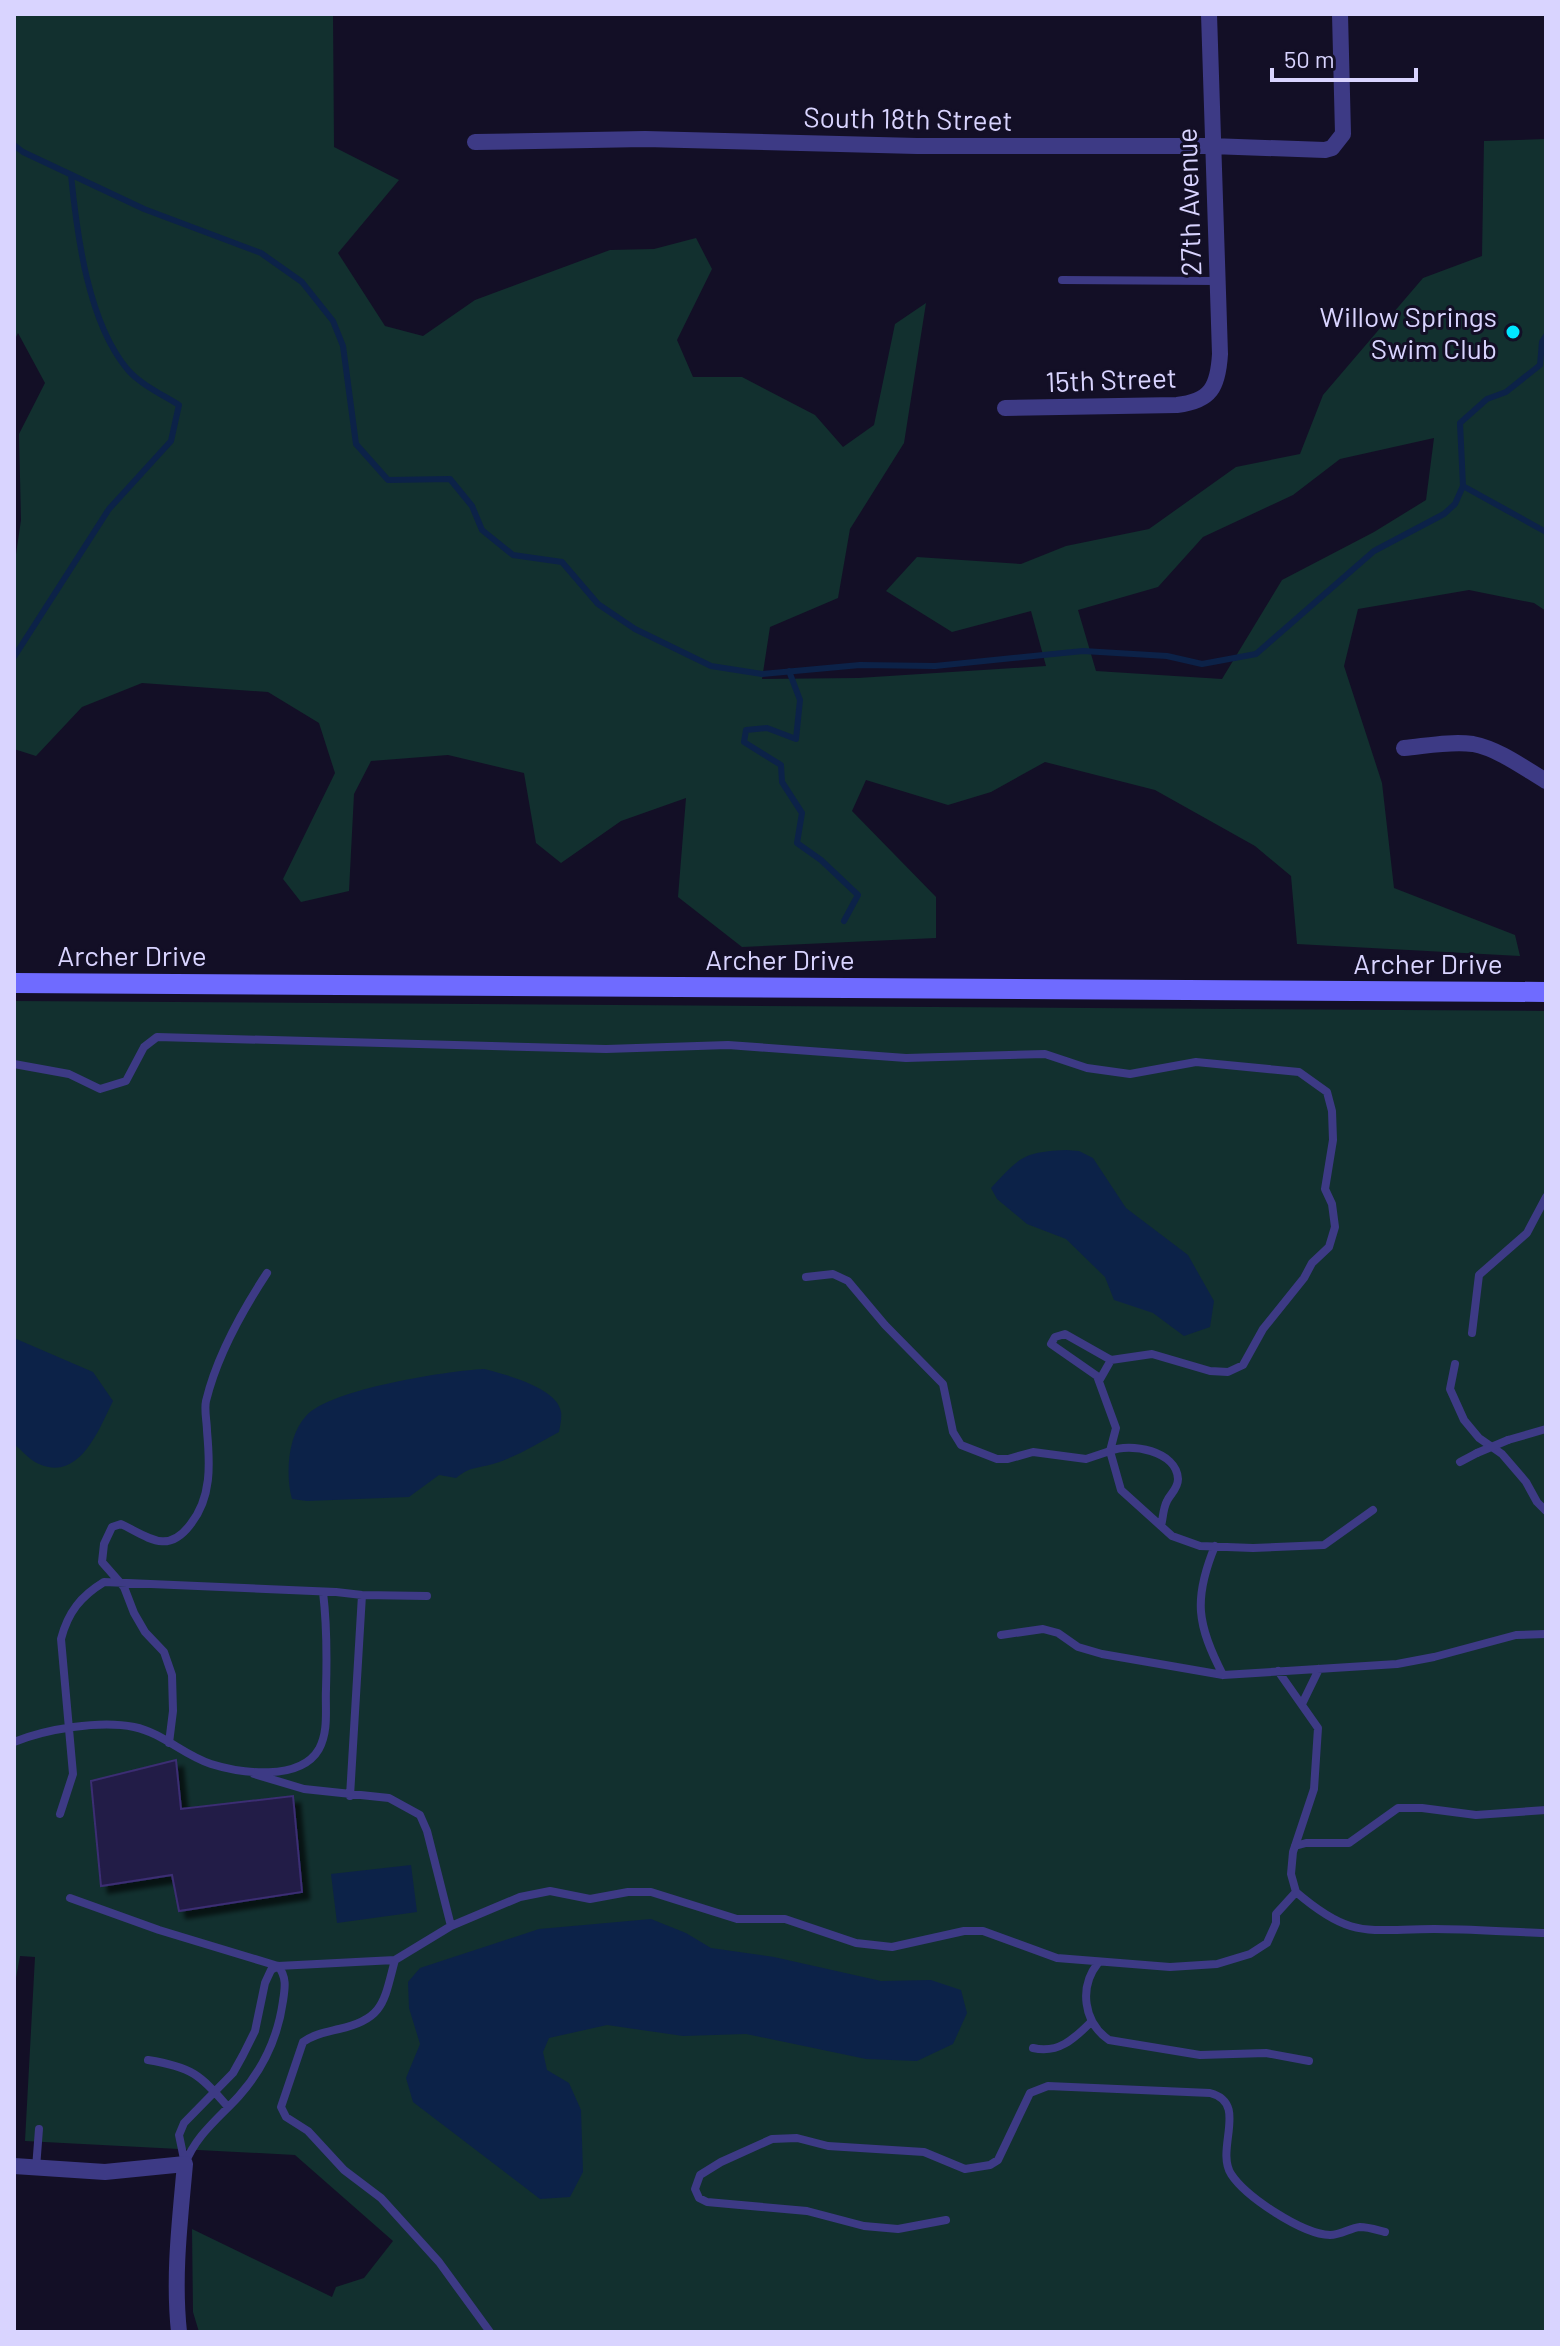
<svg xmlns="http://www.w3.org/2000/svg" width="1560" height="2346" font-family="Barlow,sans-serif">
	<defs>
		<filter id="shadow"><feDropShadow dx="7" dy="7" stdDeviation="2" flood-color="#0009"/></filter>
	</defs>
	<rect width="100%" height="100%" fill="#130f26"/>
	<path fill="#12302f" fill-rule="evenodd" d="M14,14H333L334,147L399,180L338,253L385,326L423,336L475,300L610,250L654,249L696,238L712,269L677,340L693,377H742L815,415L843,447L874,425L895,324L926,303L904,443L850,529L838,598L770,627L762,679L858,678L1046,666L1031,611L952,632L886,591L917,557L1021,564L1066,546L1149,529L1236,467L1300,454L1323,395L1423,278L1482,256L1484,141L1546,139V611L1534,603L1469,590L1358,609L1344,666L1382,783L1394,888L1515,935L1520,956L1297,944L1291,876L1255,846L1155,790L1045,762L991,792L948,805L866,780L852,811L936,897V938L742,947L678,897L686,798L621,821L561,863L536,843L524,773L448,755L371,761L354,794L349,891L301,902L283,879L335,773L319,723L268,692L142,683L82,707L36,756L14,749V568L21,520L19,434L45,383L18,333L14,341ZM1434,438L1426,500L1374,532L1282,580L1222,679L1096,671L1078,610L1158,587L1203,537L1293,495L1340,459Z
		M14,1001L1546,1011V2332H199L193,2312L192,2229L332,2297L336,2287L364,2278L393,2241L295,2155L25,2141L35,1957L20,1956L14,1989Z"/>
	<path fill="#0c2248" d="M1066,1150L1079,1151L1093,1158L1126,1208L1188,1255L1214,1301L1210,1327L1184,1336L1153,1313L1114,1300L1105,1277L1066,1239L1027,1224L997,1199L991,1188C1020,1157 1023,1152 1066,1150Z
		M14,1338L93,1372L113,1401C99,1429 80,1482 39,1464C29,1460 22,1450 14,1444Z
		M484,1369C504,1374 558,1388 561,1412C562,1418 560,1426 559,1432C537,1444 516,1457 493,1464C476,1469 471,1466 456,1478L439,1475L409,1497L307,1501L292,1499C285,1474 288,1435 306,1416C330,1389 446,1371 484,1369Z
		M411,1865L417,1912L337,1923L331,1874Z
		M651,1919L686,1933L711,1948L774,1957L881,1981L931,1980L961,1990L967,2013L953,2044L917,2061L866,2059L746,2034L683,2036L607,2025L549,2038L543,2052L547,2070L569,2083L581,2110L583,2172L570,2197L540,2199L413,2102L406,2078L420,2044L409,2008L408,1982L420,1968L539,1929Z"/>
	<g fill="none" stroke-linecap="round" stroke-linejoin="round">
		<path stroke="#0c2248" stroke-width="6" d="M14,145L23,152L144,209L261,253L302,282L333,321L343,346L356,444L388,480L450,479L472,506L482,530L513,555L562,562L598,604L635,629L711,666L762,674L860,665L935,666L1083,651L1167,656L1202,664L1256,654L1374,551L1444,514L1455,504L1463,486L1460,423L1487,399L1506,392L1540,365L1542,342L1546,336
			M1463,486L1546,532
			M14,657L109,509L171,441L179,405C163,395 140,384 128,370C88,323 77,235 71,175
			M789,671L800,700L796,739L767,728L746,730L744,742L781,765L782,782L802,813L797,843L821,860L858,895L844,921"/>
	</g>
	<path fill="#241b47" stroke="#3b2d73" stroke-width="2" filter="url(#shadow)" d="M176,1760L181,1809L293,1796L302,1892L179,1911L172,1875L101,1886L91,1781Z"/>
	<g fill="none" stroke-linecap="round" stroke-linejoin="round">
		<path stroke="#3d3a85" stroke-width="8" d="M1062,280L1217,281
			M14,1064L69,1074L100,1089L126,1081L144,1047L157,1037L606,1049L728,1045L906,1058L1045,1054L1087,1068L1130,1074L1196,1062L1299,1072L1327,1092L1332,1111L1333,1140L1325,1189L1332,1204L1335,1227L1329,1247L1312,1263L1304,1278L1263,1329L1243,1365L1228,1372L1210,1371L1152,1354L1111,1360L1065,1334L1055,1337L1051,1344L1097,1376L1116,1428L1110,1451L1086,1459L1033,1452L1008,1459H997L961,1445L953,1432L943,1384L885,1325L848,1281L833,1274L806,1277
			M1472,1333L1479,1275L1527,1233L1546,1197
			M1455,1364L1450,1389L1464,1420L1479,1438L1502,1454L1526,1482L1537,1502L1546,1511
			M1099,1381L1111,1360
			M1508,1440L1546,1429
			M1460,1462L1477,1453
			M1161,1526C1163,1519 1163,1508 1167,1501C1170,1494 1178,1489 1178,1479C1177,1451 1130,1442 1110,1451L1121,1490L1172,1536L1200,1546L1253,1548L1324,1545L1373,1510
			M1215,1546C1193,1599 1197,1625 1223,1675
			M1001,1635L1043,1629L1058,1633L1078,1647L1102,1654L1223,1675L1397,1664L1434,1657L1516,1635L1546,1634
			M1278,1671L1318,1728L1314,1789L1293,1852L1291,1874L1296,1892
			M1302,1704L1319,1669
			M14,1742C46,1729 100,1720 134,1727C163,1733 183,1755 211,1764C240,1773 300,1782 319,1749C329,1730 325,1709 326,1689C327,1656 327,1625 323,1592
			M169,1743L173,1711L172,1675L164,1652L145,1632L134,1613L124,1587L102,1562L104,1544L112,1527L121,1524C148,1537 167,1555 190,1525C212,1498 210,1464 207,1431C207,1422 204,1410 206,1401C217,1355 242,1311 267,1273
			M254,1774L304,1789L389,1798L420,1815L427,1831L451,1926L520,1897L550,1891L590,1899L628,1892H651L737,1919H785L856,1943L892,1947L964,1931H983L1057,1958L1170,1967L1217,1964L1250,1954L1267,1943L1276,1923V1914L1296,1892C1352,1940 1367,1929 1434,1929C1471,1929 1509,1932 1546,1933
			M350,1796L362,1595
			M60,1814L73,1774L61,1639C68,1612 81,1596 104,1582L336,1592L362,1595L427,1596
			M1295,1846L1306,1843H1349L1398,1808H1422L1476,1815L1546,1810
			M70,1898L159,1930L278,1966L395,1960
			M451,1926L395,1960C384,2000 385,2019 339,2029C327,2032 314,2034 303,2042L281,2107L286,2117L308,2131L344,2170L381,2198L439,2262L490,2332
			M1098,1963C1079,1987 1083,2022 1109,2040L1200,2055L1266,2053L1309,2061
			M278,1966C287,1977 285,1988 283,2001C278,2037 263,2069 239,2096C218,2119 196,2135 185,2164L179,2135L184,2123L233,2073L243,2055L255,2031L265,1983L271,1970Z
			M1033,2048C1058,2054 1074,2039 1091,2022
			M148,2060C191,2067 200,2074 228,2107
			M36,2168L39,2129
			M946,2220L898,2229L864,2226L807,2211L707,2202L699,2198L695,2189L700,2175L721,2162L772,2139L797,2138L828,2146L924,2152L965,2169L990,2165L998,2160L1030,2093L1048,2086L1210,2093C1249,2103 1215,2148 1231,2174C1246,2197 1302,2234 1330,2235C1341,2235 1350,2228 1360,2227C1368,2227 1377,2230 1385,2232"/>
		<path stroke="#3d3a85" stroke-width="16" d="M475,142L645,139L917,146H1211L1325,150L1332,148L1343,134L1340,14
			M1005,408L1177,405C1211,401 1218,387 1220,354L1209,14
			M1404,748C1426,746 1450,741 1473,744C1499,749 1524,768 1546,781
			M14,2166L105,2172L185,2164C180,2220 173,2276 179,2332"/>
		<path stroke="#6f6bff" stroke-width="20" d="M14,983L1546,992"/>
		<path stroke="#3d3a85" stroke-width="8" d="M1477,1453L1508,1440"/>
	</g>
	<circle fill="#00e5ff" stroke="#130f26" stroke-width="3" cx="1513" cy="332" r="8"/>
	<g text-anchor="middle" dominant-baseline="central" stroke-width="6" stroke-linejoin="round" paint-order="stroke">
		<g font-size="28" fill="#d9d4ff" stroke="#130f26">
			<text transform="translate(908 118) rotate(1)">South 18th Street</text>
			<text transform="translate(1188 202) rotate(-92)">27th Avenue</text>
			<text transform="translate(1111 379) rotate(-2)">15th Street</text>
			<text x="132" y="955">Archer Drive</text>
			<text x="780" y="959">Archer Drive</text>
			<text x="1428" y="963">Archer Drive</text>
		</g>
		<g font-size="28" fill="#d9d4ff" stroke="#130f26" text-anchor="end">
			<text x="1497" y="316">Willow Springs<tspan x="1497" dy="32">Swim Club</tspan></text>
		</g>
	</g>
	<rect width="1560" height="2346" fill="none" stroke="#d9d4ff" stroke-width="32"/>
	<path d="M1272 68v12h144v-12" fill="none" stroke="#d9d4ff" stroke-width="4"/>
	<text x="1284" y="68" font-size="24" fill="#d9d4ff" stroke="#130f26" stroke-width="6" paint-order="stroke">50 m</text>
</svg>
